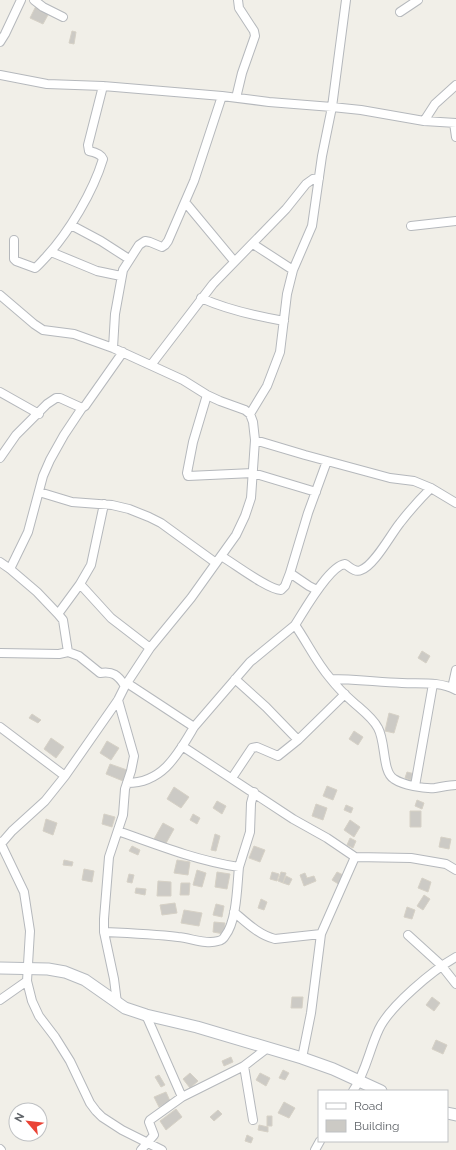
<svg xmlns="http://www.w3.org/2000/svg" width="456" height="1150" font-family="Raleway,sans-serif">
	<rect width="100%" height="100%" fill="#f1efe8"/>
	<path fill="#cccac5" stroke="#d6d1c6" d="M36,6L49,13L43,24L30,18Z
		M72,31L76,32L74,44L69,43Z
		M422,651L430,656L426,663L418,658Z
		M389,713L399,716L394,733L385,731Z
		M32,714L41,720L38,723L29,718Z
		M354,731L363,737L358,745L349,739Z
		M51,738L64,747L56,758L44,749Z
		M107,741L119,748L111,760L100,753Z
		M110,764L127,770L123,781L106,774Z
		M407,772L415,774L413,781L405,778Z
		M327,786L337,790L333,800L323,796Z
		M174,787L189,797L181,808L167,799Z
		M417,800L424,803L422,809L415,806Z
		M217,801L226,806L222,814L213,808Z
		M316,804L327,808L323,820L312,816Z
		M346,805L353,808L351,813L344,810Z
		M410,811H421V827H410Z
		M104,814L115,817L112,827L102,824Z
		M193,814L200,818L197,824L190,820Z
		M46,819L57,823L53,835L43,831Z
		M350,820L360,827L354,837L344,830Z
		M163,823L174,829L165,845L154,839Z
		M215,834L220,836L216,851L211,850Z
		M441,837L451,839L449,849L439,847Z
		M350,838L356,841L353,848L347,845Z
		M132,846L140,850L138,855L129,851Z
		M254,846L265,850L260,862L249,858Z
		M64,860L73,862L72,866L63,865Z
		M177,860L190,862L188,875L174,873Z
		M84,869L94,871L92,882L82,880Z
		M197,870L206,873L202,887L193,885Z
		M217,872L230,874L227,889L215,887Z
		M272,872L279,874L277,881L270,879Z
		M281,872L286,873L283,883L278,881Z
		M337,872L345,876L340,885L332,880Z
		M305,873L307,878L314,876L316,881L304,886L300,875Z
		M129,874L134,875L132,883L127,882Z
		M286,876L292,879L289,885L283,883Z
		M422,878L431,882L428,892L418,888Z
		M158,881L171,882V896H157Z
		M181,883H190L189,895H180Z
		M136,888L146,889L145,895L135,893Z
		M424,895L430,899L423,910L417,906Z
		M261,899L267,902L264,910L258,908Z
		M175,903L177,913L162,915L160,905Z
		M216,904L224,906L222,917L213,915Z
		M407,907L415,910L412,919L404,917Z
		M184,910L202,913L199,926L181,923Z
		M214,922L225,923L224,934L213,932Z
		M292,997H303L302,1008H291Z
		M432,997L440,1003L434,1011L426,1005Z
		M436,1040L447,1045L443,1054L432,1049Z
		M231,1057L233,1062L224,1066L222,1061Z
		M283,1070L289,1073L285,1080L279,1078Z
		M190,1073L198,1081L190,1088L183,1079Z
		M260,1073L270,1078L266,1086L256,1080Z
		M159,1075L165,1085L161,1087L155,1077Z
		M166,1092L170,1101L159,1107L154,1097Z
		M284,1102L295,1108L289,1118L278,1113Z
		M176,1109L182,1117L166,1130L160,1121Z
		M218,1110L222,1114L214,1121L210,1117Z
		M267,1116H272V1126H267Z
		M259,1125L268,1127V1132L258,1130Z
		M247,1135L253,1138L251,1143L245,1141Z"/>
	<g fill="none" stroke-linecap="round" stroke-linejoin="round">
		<g stroke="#b5b8bc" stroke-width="10">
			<path id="street" d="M34,0L43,7L63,17
				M400,12L418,0
				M0,42L5,34L21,0
				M0,75L47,84L103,86L222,96L269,102L332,107L361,110L424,121L456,123
				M236,98L242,73L255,36L254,31L239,8L238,0
				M424,121L435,104L456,85
				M454,123L456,137
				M185,202L234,261
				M71,225L101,241L129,259
				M411,226L456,221
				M14,240V259L16,261L35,268C39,265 42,261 46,257C69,232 93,192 103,159C101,154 94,152 89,151L88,145L103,86
				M253,244L293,270
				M51,252L97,271L121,276
				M0,295L34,324L43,330L74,334L113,348L183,380L207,395L220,401L245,410L250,414L253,422L255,440L251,498L245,516L236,535L191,598L150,648L125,686L118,700L65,776L45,801L12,831L0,845
				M201,298C228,310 255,316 284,321
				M113,348L115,314L123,270L139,245L145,241L150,242L162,247L165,245L168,241L194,181L222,96
				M151,365L213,284L286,209L306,184L313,179L319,178
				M0,392L39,414
				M207,395L193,442L187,473L188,476L253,473L316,492
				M250,414L267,386L280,352L287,294L293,270L312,226L322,156L332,107L346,0
				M255,440L305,455L390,478L414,481L431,488L456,503
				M0,458L16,435L47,404L56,398H60L82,408L85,406L123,352
				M431,488C420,499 410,510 400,523C391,534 374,566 361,570C355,573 350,567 345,564C329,566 304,611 295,625C307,642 316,662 330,678C337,687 345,695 353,702C362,710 373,718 378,728C386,742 382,772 394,779C403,785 424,789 435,788C442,787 449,785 456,785
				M39,492L72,502L112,505L129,509L149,517L161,523L216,563
				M221,556C235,564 267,589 281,590L285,586L290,573L308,513L327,461
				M0,562L10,569L37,592L58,614L63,620L68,652L59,654L0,653
				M10,569L28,532L43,476L50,460L64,435L82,408
				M290,573L309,586L317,590
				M80,584L111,618L150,648
				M58,614L80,584L91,565L104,504
				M68,652L79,656L100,673C113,671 118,675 125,686
				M235,679L266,707L298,740
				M331,679C354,679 378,682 402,683C420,684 439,681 456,690
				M452,688L456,670
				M0,727L65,776
				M194,727L250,662L295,625
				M182,746L293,819L327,838L355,857L411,858L446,864L456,870
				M232,778L252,748L257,747L278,756L298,740L345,694
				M127,783C163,783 178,754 194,727L127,683
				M415,786L433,684
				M118,831C157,845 198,861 239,867L250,832L251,803L254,792
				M0,842L24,892L30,931L27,981L32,1001L39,1016L55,1037L70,1061L90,1103L96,1111L102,1117L122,1130L162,1150
				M234,912C247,923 259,935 275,939L321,934
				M104,932C129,933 154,934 178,937C191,938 206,945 218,941C221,941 224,938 225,936C237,921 237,886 239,867
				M408,935L441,965L456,984
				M0,1000L27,981
				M117,1003L114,979L104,932V919L109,857L123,815L125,789L131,771L134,756L118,700
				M146,1015L182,1097
				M302,1058L311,1013L321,934L355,857
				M244,1066L253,1120
				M353,1091C366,1072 369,1050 379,1029C390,1006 433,970 456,957
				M0,1149L1,1150
				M141,1150L154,1135L149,1122L150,1120L182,1097L244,1066L266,1049
				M315,1150L320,1141"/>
		</g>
		<g stroke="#b6babf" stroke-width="13">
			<path id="secondary" d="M0,968L48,969L65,972L85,980L125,1008L146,1015L197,1027L302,1058L333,1069L381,1091
				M447,1113L456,1115"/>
		</g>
		<use href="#street" stroke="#fff" stroke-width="8"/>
		<use href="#secondary" stroke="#fff" stroke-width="11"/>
	</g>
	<rect x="318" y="1090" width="130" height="52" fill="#ffffff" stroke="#bfc1c3"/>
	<rect x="326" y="1103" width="20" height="6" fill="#ffffff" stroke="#bfc1c3"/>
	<text x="354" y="1110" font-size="12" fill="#5f6368">Road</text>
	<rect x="326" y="1120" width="20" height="12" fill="#cccac5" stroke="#bfc1c3"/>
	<text x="354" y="1130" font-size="12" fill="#5f6368">Building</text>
	<g transform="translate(28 1122) rotate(298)"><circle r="19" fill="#ffffff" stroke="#bfc1c3"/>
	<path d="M0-3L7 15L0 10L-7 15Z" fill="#ea4335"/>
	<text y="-6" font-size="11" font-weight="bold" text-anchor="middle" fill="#5f6368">N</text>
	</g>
</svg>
